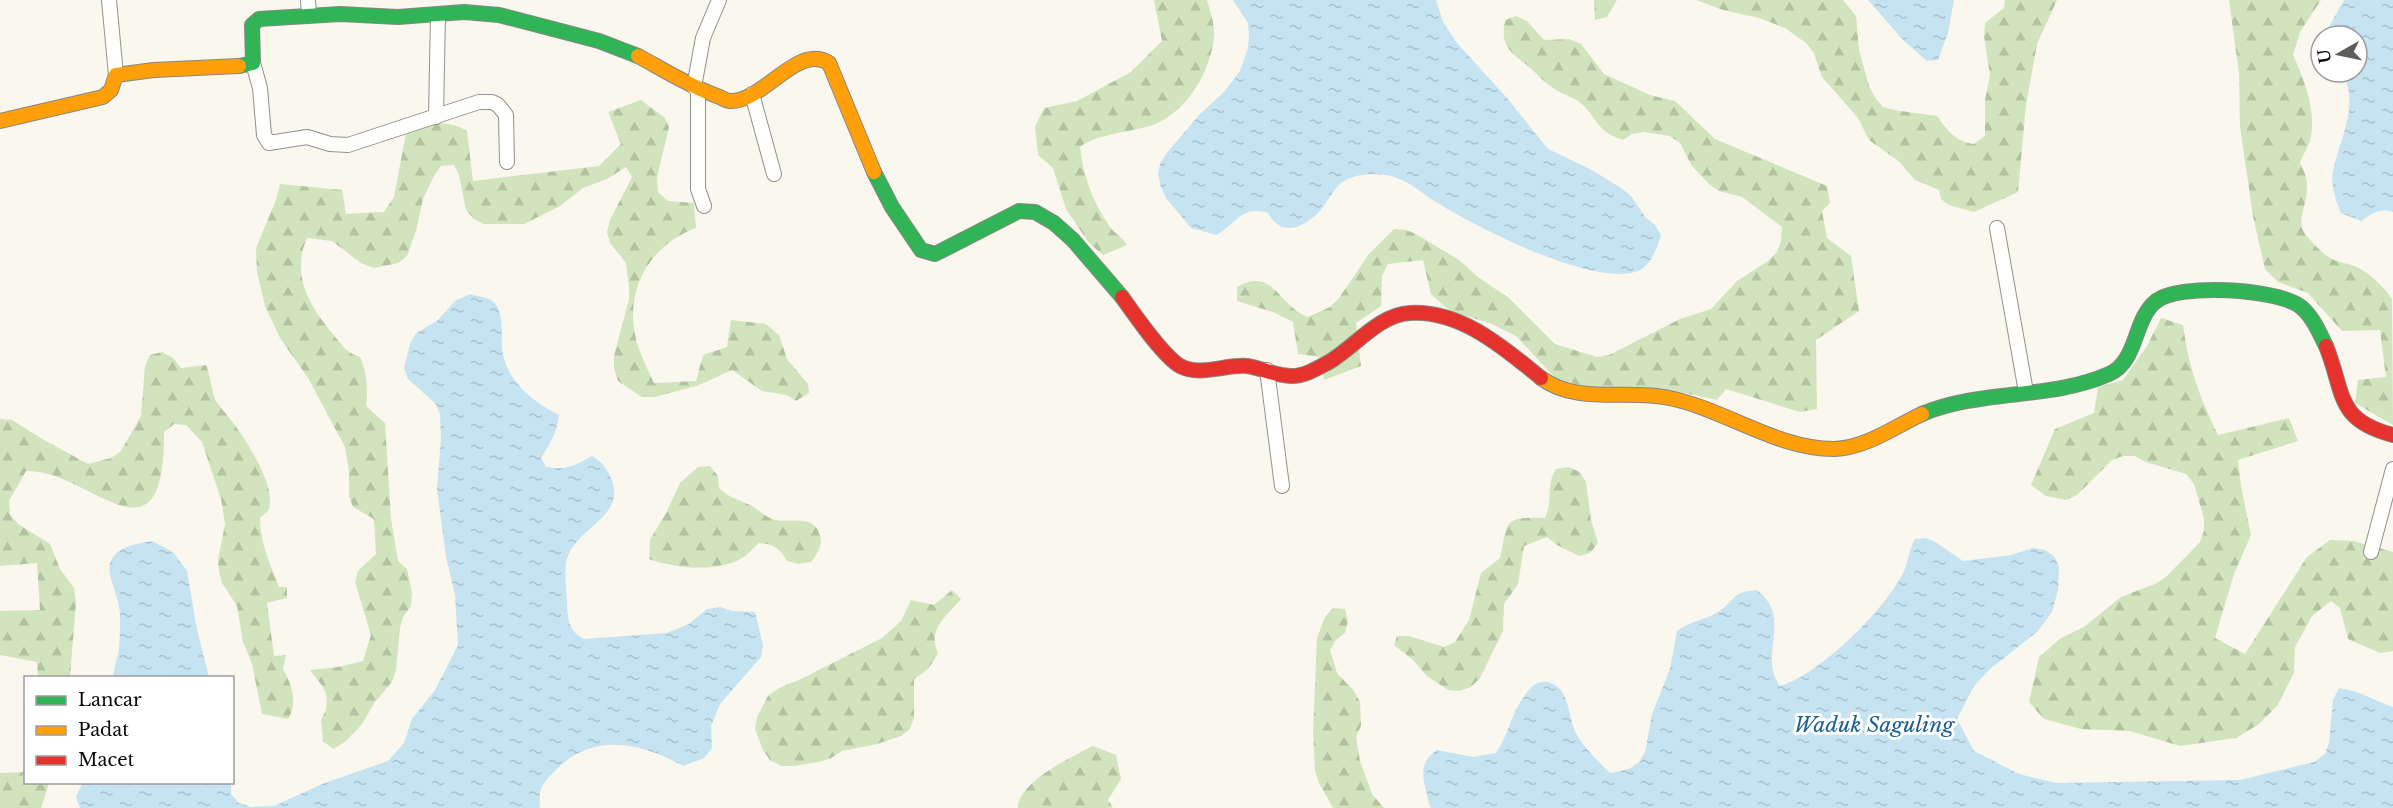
<svg xmlns="http://www.w3.org/2000/svg" width="2393" height="808" font-family="'Libre Baskerville',serif">
	<defs>
		<pattern id="forest-firs" width="22" height="20" patternUnits="userSpaceOnUse" patternTransform="scale(1.5)"><rect width="22" height="20" fill="#d2e4bd"/><path d="M5 1l3.5 6h-7zM16 11l3.5 6h-7z" fill="#b3c2a1"/></pattern>
		<pattern id="water-ripples" width="26" height="14" patternUnits="userSpaceOnUse" patternTransform="scale(1.5)"><rect width="26" height="14" fill="#c6e3f1"/><path d="M2 4q2-2 4 0t4 0M15 11q2-2 4 0t4 0" fill="none" stroke="#a9c1cd"/></pattern>
	</defs>
	<rect width="100%" height="100%" fill="#f9f7ee"/>
	<path fill="url(#forest-firs)" d="M1154,0H1207C1210,11 1215,25 1214,36C1211,72 1186,114 1150,126C1130,132 1097,134 1080,147C1083,176 1093,203 1110,227C1115,234 1123,237 1127,245L1103,255L1089,243L1066,209L1053,168L1038,155L1035,127L1044,108L1077,101L1131,72L1162,41Z
		M1594,0H1617L1607,17L1595,20Z
		M1696,0H1843L1856,16L1859,50L1869,86L1876,99L1883,107L1894,110L1937,116C1948,131 1956,142 1974,144L1985,136V100L1990,75L1984,36L1985,23L2004,8L2005,0H2057L2037,44L2026,105L2018,192L1974,212L1949,205L1941,199L1939,190L1915,180L1900,162L1869,140L1858,118L1822,77L1814,53L1806,43L1785,28L1759,18L1723,10Z
		M2229,0H2321L2300,32L2293,55C2304,79 2316,110 2311,137C2309,146 2303,154 2300,163C2319,194 2292,217 2305,234C2311,241 2323,255 2332,259C2339,263 2347,263 2354,266C2369,272 2383,286 2392,299L2393,425L2355,403L2358,380L2386,377L2380,330L2342,331L2308,293L2278,282L2265,269L2253,216L2240,127L2239,73Z
		M1516,16L1527,21L1544,40L1569,39L1581,44L1604,74L1650,95L1675,101L1715,139L1827,186L1830,203L1822,211L1827,238L1851,256L1859,311L1816,340L1817,409L1800,412L1726,389L1717,400L1685,393L1583,386L1555,378L1516,336L1492,324L1450,311L1431,294L1423,260L1388,264L1382,276L1381,306L1356,323L1361,366L1324,380L1321,357L1298,354L1293,322L1273,312L1237,301V287C1274,266 1277,305 1308,317L1330,307L1339,298L1369,254L1394,229L1406,230L1416,234L1459,260L1478,277L1509,298L1555,344L1597,357L1609,355L1680,319L1711,309L1737,281L1768,261L1777,252L1781,241L1782,227L1742,197L1719,191L1709,184L1692,166L1680,143L1670,136L1644,132L1632,134L1623,140C1593,130 1598,116 1578,101C1570,96 1560,93 1553,88C1544,82 1536,73 1528,66C1510,51 1500,47 1505,20Z
		M641,100L665,118L669,127L657,177L658,192L668,201L694,203L696,228C645,247 621,297 639,349C643,361 649,372 654,383L696,381L703,355L727,347L731,320L766,324L779,335L787,359L808,384L809,393L796,401L787,395L762,391L732,370L697,386L654,397H642L618,381L614,369V356L629,299V287L626,263L610,243L607,232L610,220L632,177L626,167L607,179L583,188L560,206L524,224H484L474,219L466,210L459,175L454,165L441,166L434,176L423,199L416,231L407,256L398,263L374,268L361,263L332,241L307,238C291,274 309,305 332,333C341,344 346,353 360,357C367,373 368,388 366,406L385,423L391,519L398,561L407,569L412,593L411,606L403,617L400,628L396,670L392,682L375,702L362,724L345,742L333,749L323,741L321,720L326,710L327,697L323,687L310,670L338,667L363,661L371,635L355,582L358,571L376,554L374,519L353,507L349,496V471L345,447L308,378L280,338L265,306L257,272L256,248L276,200L280,184L342,190L346,214L384,212L394,197L406,133C426,126 447,117 467,131L473,181L599,166L621,144L608,112Z
		M2161,318L2183,325C2189,369 2199,395 2218,435L2289,418L2298,441L2238,460L2241,486L2251,535L2234,574L2215,638L2245,654L2307,557L2330,540L2353,541L2393,552V651L2380,653L2348,639L2340,608L2331,601L2312,616L2295,647L2294,673L2277,706L2259,724L2236,738L2180,746L2130,731L2081,729L2044,719L2029,702L2039,657L2061,638L2084,627L2121,597L2155,584L2166,577L2200,542L2204,531V518L2194,484L2186,474L2146,462L2135,456H2123L2112,460L2077,495L2066,500L2046,496L2031,485L2055,429L2094,413L2098,387L2123,380L2147,346Z
		M162,352L173,358L181,368L206,365C211,377 211,390 216,401C220,408 227,414 231,420C245,439 276,484 269,508C268,512 263,515 260,518C260,543 270,564 279,587H287V598L267,603L274,656L286,655L283,669C292,685 298,703 288,719L262,714L252,664L243,642L237,606L222,583L219,571L218,560L225,524L221,499L202,442L186,425L174,424L164,432C165,577 88,468 26,471L9,501L10,514L18,524L50,544L60,569L74,588L76,602L70,677H38L37,662L0,655V611L40,610L37,563L0,566V419L12,420L44,440L88,464L111,458L121,451L141,416L145,366L150,355Z
		M710,466L718,476L719,488C729,498 740,500 752,506C759,510 765,516 772,519C790,525 814,512 820,536C823,546 817,554 811,562L799,564L787,561C780,549 774,544 759,543C754,547 748,555 742,558C718,573 673,568 649,559L650,540L667,511L680,483L698,467Z
		M1568,467L1580,472L1586,482L1591,520L1598,543L1590,553L1579,556L1557,545L1547,537L1524,546L1518,584L1504,604L1503,631L1480,678L1471,687L1459,691L1448,690L1427,676L1412,659L1394,645L1397,636H1409L1444,647L1455,642L1469,620L1481,573L1500,558C1509,520 1502,517 1545,518C1554,498 1545,487 1556,469Z
		M952,590L961,599C946,617 927,629 938,653C932,665 926,672 914,679V717L910,729L901,736L877,744L842,751L831,758L819,762L794,766H781L770,760L763,750L755,729L757,717L768,696L779,688L801,679L882,638L901,621L911,600L934,605Z
		M1333,608L1345,609L1348,621L1345,633L1336,640L1330,650L1337,673L1354,691L1360,702L1361,726L1356,737L1360,761L1372,794L1384,808H1333L1319,783L1315,771L1313,732L1317,638L1325,617Z
		M1093,746L1116,755L1121,779L1108,800L1113,808H1018C1018,782 1073,756 1093,746Z
		M25,772L26,782L49,783L41,808H0V773Z"/>
	<path fill="url(#water-ripples)" d="M1233,0H1436L1443,22L1457,43L1507,98L1548,149L1592,170L1621,188L1631,196L1645,217L1655,225L1661,235C1658,247 1651,264 1640,270C1599,290 1478,228 1441,205C1423,195 1406,177 1385,175C1372,173 1352,174 1341,183C1332,191 1327,203 1319,212C1302,229 1281,237 1268,213C1243,205 1236,223 1217,235L1191,228L1166,198L1161,187L1158,175L1160,164L1166,154L1199,115L1225,91L1240,71L1248,48L1249,36L1248,23Z
		M1868,0H1954L1948,33L1938,60L1927,61L1905,42Z
		M2344,0H2393V212C2380,207 2371,214 2361,221L2341,213C2336,201 2330,184 2333,172C2339,139 2361,105 2342,72H2357V36H2326L2327,30Z
		M470,294C476,296 487,297 492,301C506,311 500,340 503,355C509,383 535,403 559,415C557,432 550,444 541,458L546,467C565,471 576,465 592,456C602,462 605,466 610,476C630,518 573,526 566,563C564,576 567,592 567,605C568,621 569,631 584,639L667,633L689,624L707,609L720,607L732,611L755,612L763,645L761,657L720,704L711,726L712,748L704,758L683,766C643,743 594,732 558,768C543,783 538,786 540,808H80L76,797L83,782L231,783V794L239,803L251,807L274,806L322,784L388,761L404,743L412,719L435,690L458,645L455,595L446,557L437,489L441,438L440,415L436,404L408,379L404,368L410,344L416,333L437,321L455,301Z
		M1926,538L1937,543L1963,561L2011,555L2033,548L2045,550L2054,556L2059,567L2058,590L2052,612L2038,631L1990,669L1974,686L1957,719L1974,751L2019,774L2056,783L2240,780L2314,762L2325,754L2329,743L2333,700L2339,688C2358,690 2375,701 2393,707V808H1431L1429,804C1425,782 1415,765 1437,750L1473,757L1496,753C1510,733 1512,706 1531,688C1535,683 1541,681 1547,682C1571,686 1567,718 1577,735C1585,749 1599,762 1610,773L1629,769L1639,762L1645,752L1652,714L1670,669L1677,631C1691,620 1708,620 1721,610C1737,598 1732,592 1757,590C1794,619 1757,655 1780,686C1819,675 1885,610 1903,573C1909,562 1908,550 1915,539Z
		M152,541L173,552L187,571L197,630L209,677H113C114,668 117,659 119,650C120,638 120,625 120,613C119,601 115,593 112,582C101,551 128,545 152,541Z"/>
	<g fill="none" stroke-linecap="round" stroke-linejoin="round">
		<g stroke="#92918d" stroke-width="16">
			<path id="street" d="M109,0L116,75
				M308,0L309,16
				M253,63L260,88L264,135L269,143L307,137L330,144L348,145L479,102H492L498,105L506,115L507,162
				M694,87L703,38L719,0
				M698,89V189L704,206
				M752,94L774,174
				M436,117L438,15
				M1997,228L2026,392
				M1267,370L1282,486
				M2371,552L2393,469"/>
		</g>
		<g stroke="#888783" stroke-width="16">
			<path id="fast" d="M239,66L253,63L252,25L259,19L340,14L398,17L464,12L499,15L599,41L638,56
				M874,172L892,207L921,250L935,254L1019,211L1035,212L1054,223L1073,240L1122,297
				M1922,414C1982,389 2050,400 2109,374C2138,361 2133,321 2155,302C2177,282 2279,289 2301,307C2313,317 2319,332 2326,346"/>
		</g>
		<g stroke="#888783" stroke-width="16">
			<path id="slow" d="M638,56C664,70 689,86 717,96C721,97 726,101 730,101C764,102 797,43 829,63L874,172
				M0,121L103,97L111,90L116,75L154,70L239,66
				M1541,378C1577,405 1628,389 1669,398C1725,409 1776,449 1834,449C1866,448 1894,427 1922,414"/>
		</g>
		<g stroke="#888783" stroke-width="16">
			<path id="jam" d="M1122,297C1135,315 1162,355 1180,366C1200,377 1226,364 1247,366C1262,368 1276,376 1292,376C1305,376 1318,368 1329,362C1356,346 1378,315 1410,313C1461,310 1504,348 1541,378
				M2326,346C2345,393 2335,420 2393,435"/>
		</g>
		<use href="#street" stroke="#fefefc" stroke-width="14"/>
		<use href="#fast" stroke="#30b455" stroke-width="14"/>
		<use href="#slow" stroke="#ff9f0a" stroke-width="14"/>
		<use href="#jam" stroke="#e5322d" stroke-width="14"/>
	</g>
	<g text-anchor="middle" dominant-baseline="central" stroke-width="6" stroke-linejoin="round" paint-order="stroke">
		<g font-size="21" font-style="italic" fill="#1b6095" stroke="#fff">
			<text x="1874" y="725">Waduk Saguling</text>
		</g>
	</g>
	<rect x="24" y="676" width="210" height="108" fill="#ffffff" stroke="#9d9d9d" stroke-width="1.5"/>
	<rect x="36" y="696" width="30" height="9" fill="#30b455" stroke="#9d9d9d" stroke-width="1.5"/>
	<text x="78" y="706" font-size="18" fill="#0a0a0a">Lancar</text>
	<rect x="36" y="726" width="30" height="9" fill="#ff9f0a" stroke="#9d9d9d" stroke-width="1.5"/>
	<text x="78" y="736" font-size="18" fill="#0a0a0a">Padat</text>
	<rect x="36" y="756" width="30" height="9" fill="#e5322d" stroke="#9d9d9d" stroke-width="1.5"/>
	<text x="78" y="766" font-size="18" fill="#0a0a0a">Macet</text>
	<g transform="translate(2339 54) rotate(261)"><circle r="28" fill="#ffffff" stroke="#9d9d9d" stroke-width="1.5"/>
	<path d="M0-4.5L10 22L0 15L-10 22Z" fill="#5e5d5a"/>
	<text y="-9" font-size="16" font-weight="bold" text-anchor="middle" fill="#0a0a0a">U</text>
	</g>
</svg>
